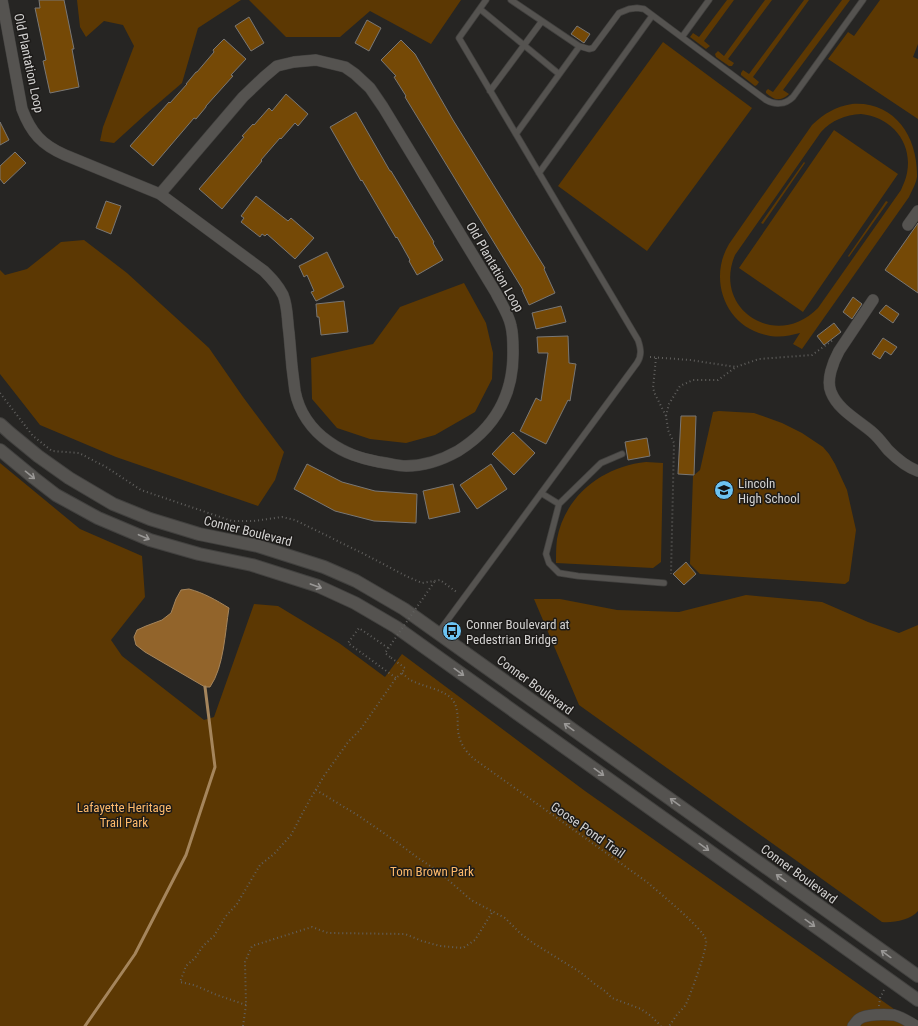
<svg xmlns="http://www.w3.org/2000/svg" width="918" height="1026" font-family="'Roboto Condensed',sans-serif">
	<rect width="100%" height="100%" fill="#262523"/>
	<path fill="#5c3803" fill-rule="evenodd" d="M77,0H241L198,28L182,83L147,113L114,143L100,141L103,127L134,46L123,25L104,21L86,37L80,27Z
		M249,0H461L431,44L370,11L340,37H286Z
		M727,0H734L704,41L710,46L706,49L690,37L693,33L699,37Z
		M765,0H772L728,59L734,63L732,66H729L716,57L715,54L718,51L724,56Z
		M804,0H809L753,77L759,82L757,85L755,86L741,75V73L743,70L749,74Z
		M842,0H850L783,90L789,94L788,95C779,102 775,100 766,93V91L768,89L773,92Z
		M880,0H918V44L913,57L918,59V119L828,59L848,32L854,36Z
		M663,42L752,108L647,251L558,186Z
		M852,104C894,101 918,136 917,177C916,184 912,190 909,197L802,349L793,344L800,333C789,336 778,338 766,335C725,326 708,279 729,244L812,125C825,113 835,107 852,104ZM861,114C891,117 913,142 907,173C906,179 903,185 901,190L818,308C776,351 712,309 735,255L821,132C832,120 845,115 861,114Z
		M834,130L898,174L803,312L739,268Z
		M804,162L805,163L763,224L761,223Z
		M886,201L888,202L849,257L848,256Z
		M84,240L127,273L209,348L243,397L284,452L275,480L258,506L116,457L40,425L0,374V270L5,275L27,269L61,242Z
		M464,283L486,323L493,353L492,379L475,412L435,435L406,443L370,439L337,428L312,399L311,358L373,344L400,307Z
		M719,411L754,413L782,423L802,433L823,447L829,454L835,464L847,490L856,530L849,581L845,584L700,574L690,564L693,476L700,470L713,412Z
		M646,462L663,463L661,562L653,568L556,563C556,555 556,547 557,539C565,495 604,466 646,462Z
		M0,463L80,529L142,556L145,597L111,640L122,656L204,720L214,717L254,604L278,606L339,643L385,677L402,654L585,791L918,1026H0Z
		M746,595L822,602L868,622L899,633L918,625V911C911,920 893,923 882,922L579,705L534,599H560L617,610L679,612Z"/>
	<path fill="#92642b" stroke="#a5855c" d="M189,589C204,593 216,600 229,608C225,632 224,667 210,687H205L145,652L136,645L134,637L137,630L146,626L162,620L171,613L176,599L181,590Z"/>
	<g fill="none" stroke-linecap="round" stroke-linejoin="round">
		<path stroke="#a5855c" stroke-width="3" d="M85,1026L135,954L186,855L215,767L205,687"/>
	</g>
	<path fill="#754906" stroke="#797775" d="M39,0H64L74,49H72L79,87L50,93L43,61L46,60L35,8H40Z
		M249,17L264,43L251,51L235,26Z
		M367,20L381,28L369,51L355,43Z
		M577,26L590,34L584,43L571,34Z
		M224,39L246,59L231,75L233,76L206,106V107L196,119L194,118L153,166L130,146L169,102L170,103L187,84H186L196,72H197L214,52L213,50Z
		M401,40L415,54L453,120L545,268L544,269L555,293L529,305L522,290H523L405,97L406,96L394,77L396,76L381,60Z
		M286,94L308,114L298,126L295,123L281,139L280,138L261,160L262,161L222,209L199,189L244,137L242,136L253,124L254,125L269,108L272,111Z
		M356,112L390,171H391L434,242L433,243L443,260L417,275L409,261L410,260L397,237L396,238L362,180L361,181L330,127Z
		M0,122L9,140L0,145Z
		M15,152L26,163L4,184L0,179V166Z
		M256,196L288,221L291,218L314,238L295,259L267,234L265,236L262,234L260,237L241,222L244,218L241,216Z
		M106,201L121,206L111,234L96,228Z
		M918,223V293L885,270Z
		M327,252L344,287L316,301L311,292L314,291L307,275L304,277L299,266Z
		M853,297L862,304L852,319L843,312Z
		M344,301L348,332L321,335L319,317H317L316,304Z
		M886,305L899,314L893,323L879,313Z
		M561,306L566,322L536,329L532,313Z
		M834,323L841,332L824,345L817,336Z
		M568,336L569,363L576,364L570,401L568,400L546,444L520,431L536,398L541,401L548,353H538L537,337Z
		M883,338L897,347L891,355L885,351L880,359L872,354Z
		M681,416H696L694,475L678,474Z
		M513,432L535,453L514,475L492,454Z
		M647,438L650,456L628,460L625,442Z
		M307,464L342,482L375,491L417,494L416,523L374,521L335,511L294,489Z
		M491,464L507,489L477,509L460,485Z
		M453,484L460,512L429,519L423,491Z
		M686,562L696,574L684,585L673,574Z"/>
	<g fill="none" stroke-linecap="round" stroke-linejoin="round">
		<g stroke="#42413f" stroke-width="7">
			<path id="service" d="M511,0L579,46L589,49L593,48L619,13L629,9L637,8L644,9L766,100C775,105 785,105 793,97L863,0
				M480,9L559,74
				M682,37L709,0
				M490,91L542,21
				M516,134L579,47
				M539,173L652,16
				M541,493L559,504L546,554L549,563L559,573L578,576L664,583
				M559,504L601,463L622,454
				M438,633L637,363C642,355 641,349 638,340L459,38L486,0"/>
		</g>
		<g stroke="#42413f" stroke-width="12">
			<path id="minor" d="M2,0L22,109C31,133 42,145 65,155L160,194L264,271C272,279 278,285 283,295C288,307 287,320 289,333C290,345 291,356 292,367C293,375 294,383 295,391C299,412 312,430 329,442C346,454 360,458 379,462C388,463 398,466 406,466C424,466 442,460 458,451C495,428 514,394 513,350C513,342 513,334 511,326C509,315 501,303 496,293L383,107L370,88L355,74L345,67L316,60L294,62L277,66L264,77L243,97L160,194
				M908,225L918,211
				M873,300L839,351C833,362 826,380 831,392C838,410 858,420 872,432C879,438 883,444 888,450C897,459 906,467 918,471
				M853,1026C855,1024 857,1020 859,1019C866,1014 885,1014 894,1015C902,1017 909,1022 916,1026"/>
		</g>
		<g stroke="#42413f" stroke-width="14">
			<path id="secondary" d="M0,424L10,433L38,456L69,478L113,504L150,519L199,534L258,546L324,567L356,581L404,609L918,976
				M0,450L34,478L56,495L98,518L150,540L199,554L252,565L318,586L355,603L396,627L918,1000"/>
		</g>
		<path stroke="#61605e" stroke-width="2" stroke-dasharray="1 3" stroke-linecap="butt" d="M650,357L690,360L736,367
			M656,358L653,388L655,394L666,416L667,422L668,430L674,443L671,574
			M0,393L33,436L52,451L79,453L106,467L141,490L232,521H254L282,517L295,520L366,555L406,576L422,583L440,580L458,593
			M666,416L669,404L680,386L693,380H718L736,367L759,359L812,355L833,340
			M388,648L359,628L348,643L396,678
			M402,673C405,675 407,678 409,679C421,687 447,689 454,702C459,711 457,720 458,730C459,742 465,751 474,759L647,882C657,891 704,929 706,940C708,947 690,996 686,1004C684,1008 679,1012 676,1016C674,1019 672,1022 669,1026
			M316,790L359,816L398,843L418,858L438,871L471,900L505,918L521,934L533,943L580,972L596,985L605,991L612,998L641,1009L651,1016L661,1026
			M246,1005L217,995L194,985L180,982L186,966L195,958L203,946L214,936L226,916L237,904L260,865L274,854L291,835L309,801L324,776L348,742L360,730L396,678L402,673L405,668L390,657
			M879,1006L880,998L884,990
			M243,1026L246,1005L245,962L252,946L312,927L328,933L405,934L422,941L440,946L463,948L475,940L493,911"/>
		<use href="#service" stroke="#555350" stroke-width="5.5"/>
		<use href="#minor" stroke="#555350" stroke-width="11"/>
		<use href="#secondary" stroke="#555350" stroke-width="12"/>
		<path stroke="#61605e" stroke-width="2" stroke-dasharray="1 3" stroke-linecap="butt" d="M390,657L385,653L435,581"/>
	</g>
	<defs><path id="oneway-shaft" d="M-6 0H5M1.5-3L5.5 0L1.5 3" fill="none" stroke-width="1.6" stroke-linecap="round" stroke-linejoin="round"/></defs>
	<g stroke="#9a9896">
		<use href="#oneway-shaft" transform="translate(30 475) rotate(39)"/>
		<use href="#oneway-shaft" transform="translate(144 537) rotate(23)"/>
		<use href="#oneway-shaft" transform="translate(316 586) rotate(20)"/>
		<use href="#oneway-shaft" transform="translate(459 672) rotate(36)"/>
		<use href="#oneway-shaft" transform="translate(569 727) rotate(-144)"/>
		<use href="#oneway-shaft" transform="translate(599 772) rotate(36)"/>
		<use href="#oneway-shaft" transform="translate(675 802) rotate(-144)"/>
		<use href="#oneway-shaft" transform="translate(704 847) rotate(36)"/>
		<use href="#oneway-shaft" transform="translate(781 878) rotate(-144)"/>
		<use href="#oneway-shaft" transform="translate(810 923) rotate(36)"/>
		<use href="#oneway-shaft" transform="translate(886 954) rotate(-144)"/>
	</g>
	<defs>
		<g id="school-disc" transform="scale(1)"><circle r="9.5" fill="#6cc3f2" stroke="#1d1b19"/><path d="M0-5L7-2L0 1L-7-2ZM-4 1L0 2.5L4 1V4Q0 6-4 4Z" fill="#111"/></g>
		<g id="bus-disc" transform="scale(1)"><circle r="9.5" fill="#6cc3f2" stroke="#1d1b19"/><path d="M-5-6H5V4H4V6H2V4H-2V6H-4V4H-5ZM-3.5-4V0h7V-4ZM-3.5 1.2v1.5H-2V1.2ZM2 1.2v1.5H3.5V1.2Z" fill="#111"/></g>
	</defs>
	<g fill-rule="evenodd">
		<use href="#school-disc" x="724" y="490"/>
		<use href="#bus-disc" x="452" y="631"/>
	</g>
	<g text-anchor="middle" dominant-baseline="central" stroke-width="3" stroke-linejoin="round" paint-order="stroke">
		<g font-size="13" fill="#d2d1d0" stroke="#1d1b19">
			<text transform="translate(29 63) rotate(78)">Old Plantation Loop</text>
			<text transform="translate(495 267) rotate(60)">Old Plantation Loop</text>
			<text transform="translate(248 531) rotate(14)">Conner Boulevard</text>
			<text transform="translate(535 685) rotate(36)">Conner Boulevard</text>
			<text transform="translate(588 830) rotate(35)">Goose Pond Trail</text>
			<text transform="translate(799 874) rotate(36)">Conner Boulevard</text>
		</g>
		<g font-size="13" fill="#d2d1d0" stroke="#1d1b19" text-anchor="start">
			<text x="738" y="483">Lincoln<tspan x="738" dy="15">High School</tspan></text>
			<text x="466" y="624">Conner Boulevard at<tspan x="466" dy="15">Pedestrian Bridge</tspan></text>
		</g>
		<g font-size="13" fill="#fdb96a" stroke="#1d1b19">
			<text x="124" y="807">Lafayette Heritage<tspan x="124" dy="15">Trail Park</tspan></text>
			<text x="432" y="871">Tom Brown Park</text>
		</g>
	</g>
</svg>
